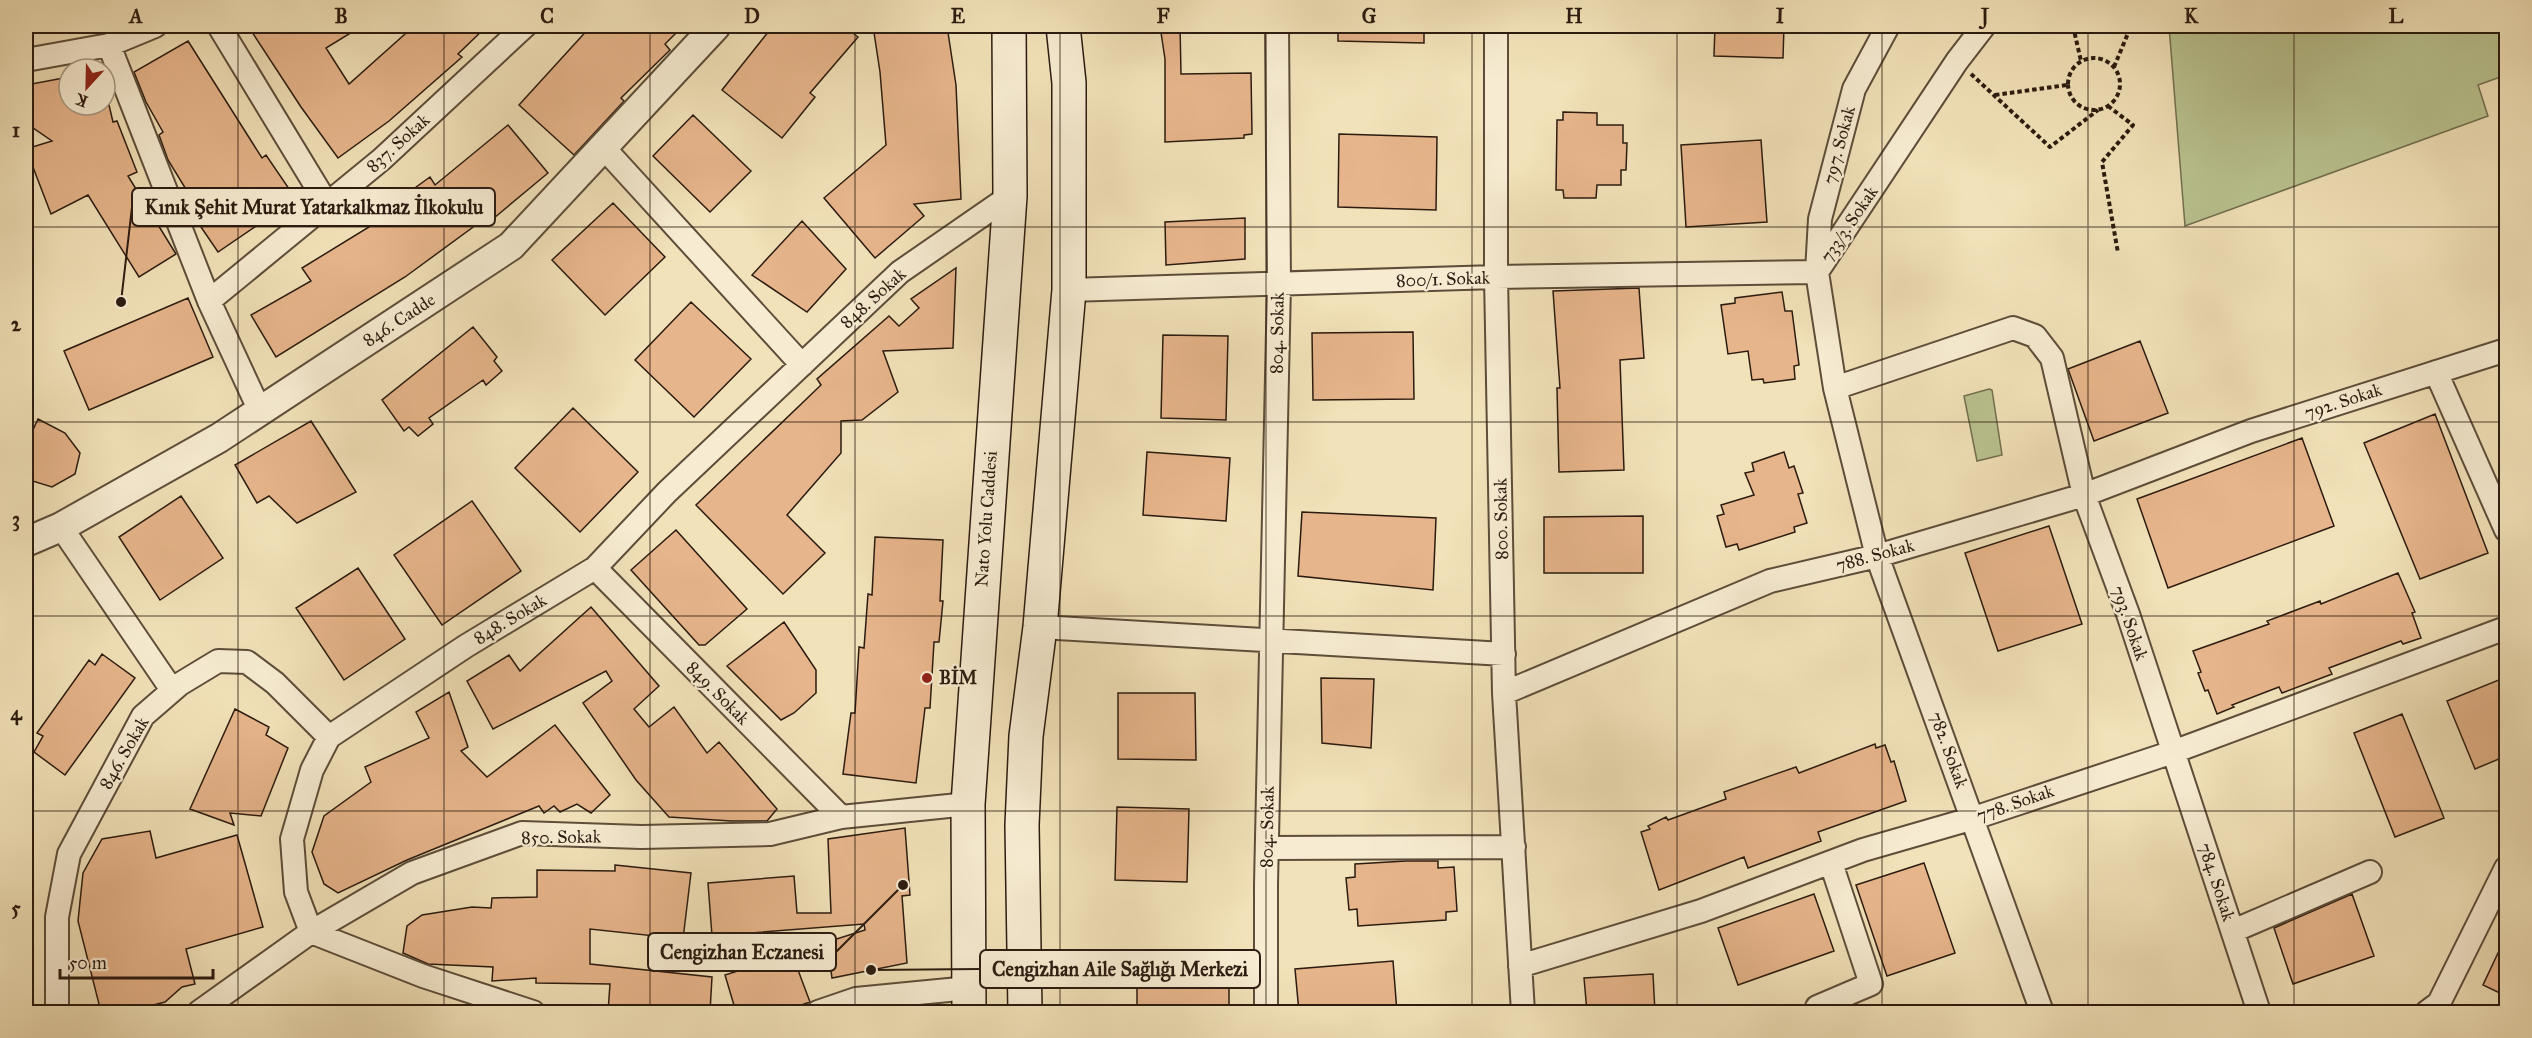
<svg xmlns="http://www.w3.org/2000/svg" width="2532" height="1038" font-family="'IM FELL Great Primer',serif">
	<rect width="100%" height="100%" fill="#f2e2b9"/>
	<filter id="stains"><feTurbulence type="fractalNoise" baseFrequency=".00333" numOctaves="4"/><feColorMatrix values="0 0 0 0 .2 0 0 0 0 .09 0 0 0 0 .02 0 0 0 .5 -.17"/></filter>
	<radialGradient id="worn" r=".72"><stop offset=".6" stop-color="#630" stop-opacity="0"/><stop offset="1" stop-color="#630" stop-opacity=".3"/></radialGradient>
	<path fill="#b9c390" stroke="#726f50" stroke-width="1.5" d="M2169,26H2506V75L2478,85L2488,116L2185,226Z
		M1989,389L1992,390L2002,455L1977,461L1964,396Z"/>
	<path fill="#e7b58b" stroke="#2b1b10" stroke-width="1.5" d="M248,26H362L326,48L349,84L414,26H487L458,54L462,57L389,121L338,158L301,107Z
		M591,26H683L665,44L670,50L621,98L624,101L574,155L519,105Z
		M773,26H844L858,37L810,93L815,97L782,138L722,90Z
		M873,26H947L956,85L961,199L914,204L924,216L875,258L824,198L886,145L880,72Z
		M1160,26H1180L1181,74L1251,73L1252,134L1244,135V138L1165,142V59Z
		M1338,26H1424V43L1338,41Z
		M1715,26H1784L1783,58L1714,56Z
		M188,41L262,158L266,155L296,199L218,252L188,208L195,204L168,160L159,135L163,132L146,102L134,72Z
		M69,77V105H109L113,122L117,121L137,172L128,176L176,254L139,277L88,195L51,214L26,149L52,141L26,123V85Z
		M1563,112L1597,113V125H1623V143H1627L1626,170H1621V185H1597L1596,198H1564L1563,190H1556L1557,120H1563Z
		M693,115L751,171L710,212L653,156Z
		M508,125L548,173L494,218L491,214L405,277L276,357L251,315L311,281L302,268L382,219L379,214L430,177L435,185Z
		M1339,134L1437,137L1436,210L1338,207Z
		M1761,140L1767,222L1686,227L1681,145Z
		M613,203L665,257L605,315L552,260Z
		M1245,218V259L1166,265L1165,222Z
		M802,221L846,269L807,312L752,275Z
		M956,268L953,348L883,351L898,392L862,420L841,421V453L787,515L825,553L783,594L696,505L821,385L817,379L889,316L899,326L919,308L911,299Z
		M1639,288L1644,358L1620,360L1624,470L1559,472L1557,388H1560L1553,291Z
		M1782,292L1785,311H1792L1799,365L1794,366L1795,379L1764,383L1763,379L1752,380L1748,351L1728,354L1721,305L1735,303V298Z
		M188,298L213,357L89,410L64,351Z
		M691,302L751,359L694,417L635,360Z
		M473,327L497,357L494,361L502,371L486,385L483,380L429,418L433,424L418,436L409,427L404,431L382,400Z
		M1413,332L1414,399L1313,400L1312,333Z
		M1163,335L1228,336L1226,420L1161,418Z
		M2140,341L2168,413L2094,441L2068,369Z
		M573,408L638,472L580,532L515,468Z
		M2435,414L2488,553L2420,579L2364,443Z
		M38,419L65,433L80,453L75,474L52,487L26,479V445Z
		M311,421L356,492L297,523L269,496L257,503L235,465Z
		M2302,438L2334,526L2168,588L2137,499Z
		M1147,452L1230,458L1226,521L1143,515Z
		M1784,452L1789,468L1794,466L1803,493L1798,494L1807,523L1794,527L1795,532L1739,550L1737,544L1726,547L1717,516L1724,514L1721,505L1754,495L1745,473L1754,471L1752,463Z
		M181,496L223,558L160,600L119,537Z
		M472,501L521,571L442,625L394,555Z
		M1302,512L1436,518L1433,590L1298,576Z
		M1643,516V573H1544V517Z
		M2049,526L2082,624L1998,651L1965,553Z
		M676,530L747,609L705,645H699L631,570Z
		M875,537L943,540L940,601H943L939,642H934L930,708H925L916,783L843,774L851,713H855L859,647L864,648L868,594L872,595Z
		M358,568L405,639L344,680L296,608Z
		M2398,573L2415,612L2412,613L2421,638L2403,644L2401,641L2329,668L2332,674L2282,693L2279,687L2232,705L2234,707L2217,714L2208,690L2205,691L2198,673L2201,672L2193,651L2269,624L2267,621L2320,601L2321,604Z
		M591,607L659,686L634,709L649,727L674,707L707,753L719,742L777,809L767,821H731L669,817L636,780L583,703L612,681L606,671L493,729L467,681L509,655L520,671Z
		M784,622L816,670V693L794,713L781,720L727,666Z
		M102,654L135,678L65,775L34,752L43,736L37,733L89,660L95,665Z
		M2506,677V756L2475,769L2447,701Z
		M1321,678L1374,679L1371,748L1322,743Z
		M449,692L468,747L461,751L487,777L555,725L610,795L591,813L577,804L560,812L554,806L544,813L539,806L407,860L338,893L324,884L312,852L324,816L371,782L365,767L429,738L416,712Z
		M1118,693H1195L1196,760L1118,759Z
		M235,709L269,727L266,735L288,748L261,816L230,813L234,825L190,809Z
		M2402,714L2444,818L2395,837L2354,733Z
		M1875,744L1876,748L1885,745L1891,762L1894,761L1906,801L1818,832L1821,841L1748,868L1744,857L1659,890L1641,832L1650,829L1648,826L1666,817L1668,820L1726,799L1724,792L1796,767L1799,773Z
		M1117,807L1189,809L1187,882L1115,880Z
		M905,828L910,895L902,896L907,963L832,978L827,942L865,930L864,924L712,936L708,883L794,876L797,913H831L828,839Z
		M150,831L156,858L237,835L263,927L186,949L195,984L182,987L165,1002L126,1012H101L78,921L83,873L102,839Z
		M1406,861H1438V868L1454,867L1457,911L1446,912V920L1358,926L1357,909L1349,910L1346,878L1355,877V864Z
		M1924,863L1955,953L1887,976L1856,885Z
		M615,865L691,873L683,939L590,929V964L712,977L710,1012H608L610,984L536,983V978L492,981L493,967L428,964L403,953L407,926L422,915L472,907L491,908L492,898L537,897V870L615,871Z
		M1814,894L1834,951L1738,985L1718,928Z
		M2352,894L2374,956L2293,984L2274,928Z
		M2506,936V996L2483,985Z
		M792,954L810,1002L781,1012H736L725,975Z
		M1393,961L1397,1012H1299L1295,969Z
		M1137,962H1229V1012H1137Z
		M1653,974L1655,1012H1587L1584,978Z"/>
	<g fill="none" stroke-linecap="round" stroke-linejoin="round">
		<g stroke="#5d4d3a" stroke-width="26">
			<path id="minor" d="M219,26L327,204
				M1496,26V277L1504,693L1523,1012
				M1984,26L1957,61L1817,272L1835,388L1877,556L2042,1012
				M109,45L209,301L260,411
				M26,60L109,45L155,26
				M603,147L802,365
				M1069,290L1496,277L1817,272L1820,219L1854,89L1888,26
				M209,301L382,159L525,26
				M2436,372L2506,530
				M1835,388L2013,328L2035,336L2052,358L2084,495L2128,614L2259,1012
				M61,527L172,690
				M595,568L841,817
				M1040,627L1504,654
				M1504,693L1770,581L1877,556L2084,495L2251,431L2506,350
				M1268,848L1514,847
				M2233,931L2370,872
				M1520,966L1701,911L1863,850L1974,818L2173,752L2506,628
				M1817,1007L1871,984L1831,863
				M57,1012V917L69,854L143,716L180,684L218,661L247,662L275,683L329,737
				M199,1012L311,932L412,873L522,833L641,837L770,834L841,817L968,804
				M533,1012L423,976L311,932L296,892L292,839L312,770L329,737L466,646L595,568L667,492L900,272L1010,196
				M818,1012L856,999L969,988
				M1266,1012V884L1279,284L1277,26
				M2427,1012L2439,1003L2506,868"/>
		</g>
		<g stroke="#5d4d3a" stroke-width="32">
			<path id="tertiary" d="M26,542L61,527L219,438L511,246L716,26"/>
		</g>
		<g stroke="#2b1b10" stroke-width="36">
			<path id="secondary" d="M969,1012L968,804L1010,196L1009,26
				M1025,1012L1022,825L1026,736L1040,627L1069,290V83L1063,26"/>
		</g>
		<path stroke="#2b1b10" stroke-width="4" stroke-dasharray="4.5 3" stroke-linecap="butt" d="M2073,26L2081,61
			M2068 84a26 26 0 1 1 52 0a26 26 0 1 1-52 0Z
			M2114,67L2131,26
			M1971,74L2050,147L2098,110
			M1995,95L2067,85
			M2108,106L2133,125L2102,162L2118,253"/>
		<use href="#minor" stroke="#f7ecd2" stroke-width="22"/>
		<use href="#tertiary" stroke="#f7ecd2" stroke-width="28"/>
		<use href="#secondary" stroke="#f7ecd2" stroke-width="33"/>
	</g>
	<path fill="none" stroke="#2b1b10" stroke-width="1.5" stroke-opacity="0.55" d="M238,26V1012M444,26V1012M650,26V1012M855,26V1012M1060,26V1012M1266,26V1012M1472,26V1012M1677,26V1012M1882,26V1012M2088,26V1012M2294,26V1012M26,227H2506M26,422H2506M26,616H2506M26,811H2506"/>
	<circle fill="#8f2418" stroke="#f7ecd2" stroke-width="2" cx="927" cy="678" r="6"/>
	<g text-anchor="middle" dominant-baseline="central" stroke-width="4.5" stroke-linejoin="round" paint-order="stroke">
		<g font-size="18" fill="#2b1b10" stroke="#f7ecd2">
			<text transform="translate(398 143) rotate(-42)">837. Sokak</text>
			<text transform="translate(1839 145) rotate(-75)">797. Sokak</text>
			<text transform="translate(1849 224) rotate(-56)">733/3. Sokak</text>
			<text transform="translate(1443 279) rotate(-2)">800/1. Sokak</text>
			<text transform="translate(873 298) rotate(-42)">848. Sokak</text>
			<text transform="translate(399 320) rotate(-33)">846. Cadde</text>
			<text transform="translate(1277 333) rotate(-89)">804. Sokak</text>
			<text transform="translate(2343 401) rotate(-18)">792. Sokak</text>
			<text transform="translate(986 519) rotate(-86)">Nato Yolu Caddesi</text>
			<text transform="translate(1501 519) rotate(-91)">800. Sokak</text>
			<text transform="translate(1875 555) rotate(-15)">788. Sokak</text>
			<text transform="translate(510 619) rotate(-31)">848. Sokak</text>
			<text transform="translate(2130 623) rotate(71)">793. Sokak</text>
			<text transform="translate(718 693) rotate(45)">849. Sokak</text>
			<text transform="translate(1949 750) rotate(70)">782. Sokak</text>
			<text transform="translate(124 753) rotate(-60)">846. Sokak</text>
			<text transform="translate(2015 803) rotate(-19)">778. Sokak</text>
			<text transform="translate(1267 827) rotate(-89)">804. Sokak</text>
			<text transform="translate(561 837) rotate(-1)">850. Sokak</text>
			<text transform="translate(2217 882) rotate(72)">784. Sokak</text>
		</g>
		<g font-size="18" font-weight="bold" fill="#2b1b10" stroke="#f7ecd2" text-anchor="start">
			<text x="939" y="678">BİM</text>
		</g>
	</g>
	<path fill="none" stroke="#2b1b10" stroke-width="2" d="M121 302L132 207M903 885L836 952M871 970L980 969"/>
	<g fill="#2b1b10" stroke="#f7ecd2" stroke-width="2">
		<circle cx="121" cy="302" r="6"/>
		<circle cx="903" cy="885" r="6"/>
		<circle cx="871" cy="970" r="6"/>
	</g>
	<g fill="#f7ecd2" stroke="#2b1b10" stroke-width="2">
		<rect x="132" y="188" width="363" height="38" rx="6"/>
		<rect x="648" y="933" width="188" height="38" rx="6"/>
		<rect x="980" y="950" width="280" height="38" rx="6"/>
	</g>
	<g font-size="20" text-anchor="middle" font-weight="bold" fill="#2b1b10">
		<text x="314" y="214">Kınık Şehit Murat Yatarkalkmaz İlkokulu</text>
		<text x="742" y="959">Cengizhan Eczanesi</text>
		<text x="1120" y="976">Cengizhan Aile Sağlığı Merkezi</text>
	</g>
	<rect width="2532" height="1038" fill="none" stroke="#f2e2b9" stroke-width="66"/>
	<g transform="translate(87 87) rotate(202)"><circle r="28" fill="#f7ecd2" stroke="#a59884" stroke-width="1.5"/>
	<path d="M0-4.5L10 22L0 15L-10 22Z" fill="#8f2418"/>
	<text y="-9" font-size="16" font-weight="bold" text-anchor="middle" fill="#2b1b10">K</text>
	</g>
	<path d="M60 969v9h153v-9" fill="none" stroke="#2b1b10" stroke-width="3"/>
	<text x="69" y="969" font-size="18" fill="#2b1b10" stroke="#f7ecd2" stroke-width="4.5" paint-order="stroke">50 m</text>
	<rect x="33" y="33" width="2466" height="972" fill="none" stroke="#2b1b10" stroke-width="2"/>
	<g font-size="20" text-anchor="middle" font-weight="bold" fill="#2b1b10">
		<text x="136" y="23">A</text>
		<text x="341" y="23">B</text>
		<text x="547" y="23">C</text>
		<text x="752" y="23">D</text>
		<text x="958" y="23">E</text>
		<text x="1163" y="23">F</text>
		<text x="1369" y="23">G</text>
		<text x="1574" y="23">H</text>
		<text x="1780" y="23">I</text>
		<text x="1985" y="23">J</text>
		<text x="2191" y="23">K</text>
		<text x="2396" y="23">L</text>
		<text x="16" y="137">1</text>
		<text x="16" y="331">2</text>
		<text x="16" y="526">3</text>
		<text x="16" y="720">4</text>
		<text x="16" y="915">5</text>
	</g>
	<rect width="100%" height="100%" filter="url(#stains)"/>
	<rect width="100%" height="100%" fill="url(#worn)"/>
</svg>
